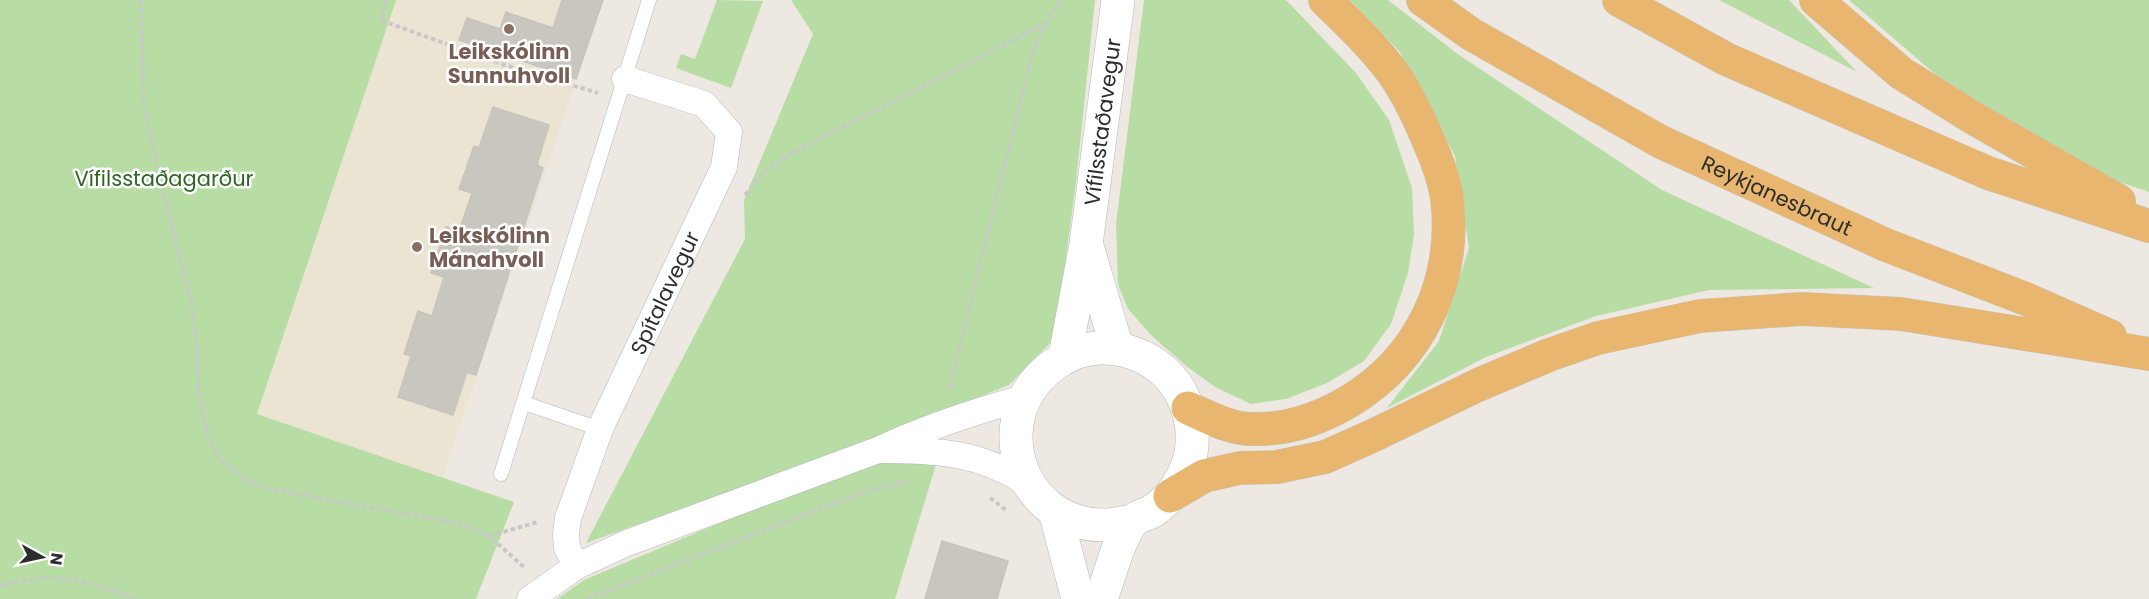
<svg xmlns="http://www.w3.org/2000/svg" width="2149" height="599" font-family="Poppins,sans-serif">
	<rect width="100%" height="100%" fill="#ede8e1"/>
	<path fill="#ece4d3" d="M396,0H603L443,477L257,414Z"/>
	<path fill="#b7dda4" d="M0,0H396L257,414L514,502L476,599H0Z
		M717,0L763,1L731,88L676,68L681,54L695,59Z
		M791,0H1095L1076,182L1058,318L1051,342L1009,385L863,443L586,543L745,239L744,200L813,34Z
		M1144,0H1286L1356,73L1389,120L1412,188L1414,234L1408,273L1391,324L1364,361L1327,383L1286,399L1251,404L1215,387L1185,365L1151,335L1128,309L1118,284L1116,224Z
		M1350,0H1388L1459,55L1662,190L1874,288L1709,290L1596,316L1486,357L1387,408L1439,341L1469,248L1455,156L1400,52Z
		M1719,0H1789L1857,72L1721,1Z
		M1849,0H2149V192L2105,177L1942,80Z
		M938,458L895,599H557L584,580L860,464Z"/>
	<path fill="#c9c6bf" stroke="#c8c4bb" stroke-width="1.5" d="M562,0H603L576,79L459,40L467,18L500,29L506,12L553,28Z
		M493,107L549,125L537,165L543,168L476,375L467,372L453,415L398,397L411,356L404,354L418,311L432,316L444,277L431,273L446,227L459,231L472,193L459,189L474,146L479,148Z
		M942,541L1008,561L997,599H925Z"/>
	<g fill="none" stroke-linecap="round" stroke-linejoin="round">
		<g stroke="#b4b7bf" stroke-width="15">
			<path id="service" d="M524,403L600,429
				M501,474L649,0"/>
		</g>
		<g stroke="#b4b7bf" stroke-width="27">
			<g id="minor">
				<path d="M885,450C942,451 979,452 1029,484"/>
				<path id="s1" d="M577,566L567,548L566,534L568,518L600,429L724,167L729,132L704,104L625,79"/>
				<path d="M530,599L577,566L627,543L878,450C926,427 973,412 1023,398"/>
			</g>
		</g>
		<g stroke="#b4b7bf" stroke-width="34">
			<g id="secondary">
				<path d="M1088,249L1117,348"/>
				<path id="s2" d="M1065,356L1086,244L1118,0"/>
				<path d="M1055,511L1078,599"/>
				<path d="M1101,599C1110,575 1117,544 1131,523C1135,517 1145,515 1151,512C1171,500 1186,476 1191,453C1196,423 1185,387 1160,368C1143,354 1123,348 1101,348C1084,348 1069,354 1055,364C983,414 1017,526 1105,525C1114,525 1124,522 1132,521"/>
			</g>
		</g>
		<g stroke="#c8c8c8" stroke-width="34">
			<g id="trunk">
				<path id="s3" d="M1423,0L1471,34L1661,142L1886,245L2026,299L2110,336"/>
				<path d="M1619,0L1726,59L1988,173L2149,226"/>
				<path d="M1816,0L1901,73L1975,119L2119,201"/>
				<path d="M1188,408C1208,417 1230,429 1253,429C1286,430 1319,419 1348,402C1420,359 1457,282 1447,198C1444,178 1437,160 1429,142C1419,118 1408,94 1393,73C1373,46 1349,23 1325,0"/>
				<path d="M1170,496L1204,476L1240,468L1277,467L1325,457L1370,437L1478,385L1549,355L1598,338L1700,316L1802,309L1901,314L2149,354"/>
			</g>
		</g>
		<path stroke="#c8c8c8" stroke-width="4" stroke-dasharray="4.5 3" stroke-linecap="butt" d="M141,0L143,101L161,184L191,302L197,343L198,384L202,413L209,440L221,461L242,478L269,489L456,523L489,536L524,567
			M386,0L380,20L505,65L598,93
			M1045,24L1062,0
			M745,195L765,171L792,153L1045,24L1031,58L951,382V391
			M990,498L1006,510
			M489,536L538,522
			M0,586C55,570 86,581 137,599
			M587,599L861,493L907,481"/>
		<use href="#service" stroke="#fff" stroke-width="14"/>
		<use href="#minor" stroke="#fff" stroke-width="26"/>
		<use href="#secondary" stroke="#fff" stroke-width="33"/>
		<use href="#trunk" stroke="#e8b66e" stroke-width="33"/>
	</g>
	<g fill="#8d6e63" stroke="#fff" stroke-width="2">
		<circle cx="509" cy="29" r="6"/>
		<circle cx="417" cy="247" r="6"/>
	</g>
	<g text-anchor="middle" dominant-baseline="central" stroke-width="5" stroke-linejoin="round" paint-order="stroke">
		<g font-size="21" font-weight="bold" fill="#785e54" stroke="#fff">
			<text x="509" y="51">Leikskólinn<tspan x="509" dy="24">Sunnuhvoll</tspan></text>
			<text x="429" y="235" text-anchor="start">Leikskólinn<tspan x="429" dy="24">Mánahvoll</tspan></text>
		</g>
		<g font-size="21" fill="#2d2d2d" stroke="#fff">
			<text stroke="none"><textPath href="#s2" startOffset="237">Vífilsstaðavegur</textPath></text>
			<text stroke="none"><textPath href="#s3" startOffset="405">Reykjanesbraut</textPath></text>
			<text stroke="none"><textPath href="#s1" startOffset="296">Spítalavegur</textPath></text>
		</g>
		<g font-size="21" fill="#306423" stroke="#fff">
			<text x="164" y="178">Vífilsstaðagarður</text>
		</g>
	</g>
	<g transform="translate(42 557) rotate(98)" stroke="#ffffff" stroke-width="4.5" paint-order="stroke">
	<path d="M0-4.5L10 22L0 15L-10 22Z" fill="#2d2d2d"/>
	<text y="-9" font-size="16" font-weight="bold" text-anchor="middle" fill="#2d2d2d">N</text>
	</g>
</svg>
